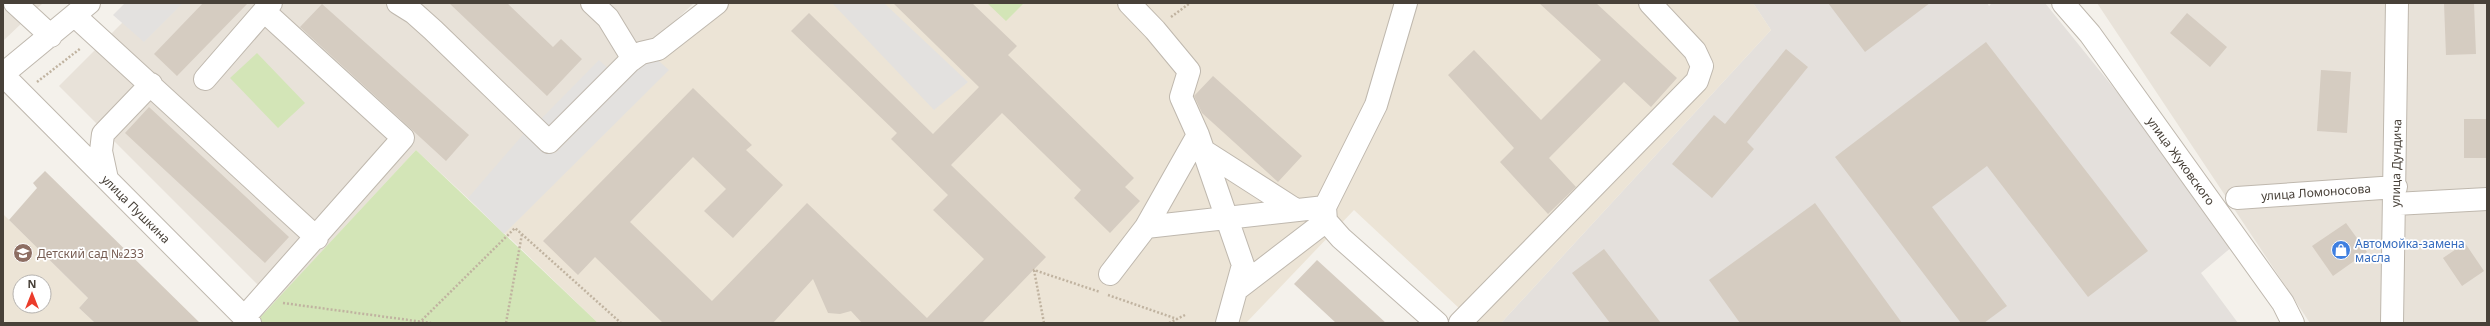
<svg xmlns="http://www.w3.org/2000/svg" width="2490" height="326" font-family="'Noto Sans',sans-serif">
	<rect width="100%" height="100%" fill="#f4f1eb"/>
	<path fill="#e8e2d9" d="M3,3H43L3,41Z
		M142,3H694L641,53L488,217L416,150L275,302L59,86Z
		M2097,3H2487V323H2310Z"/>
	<path fill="#e4e0dc" d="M1753,3H1987L1989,6L1992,3H2045L2121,97L2233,246L2201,273L2238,323H1501L1771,30Z"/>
	<path fill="#ece4d6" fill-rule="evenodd" d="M698,3H1753L1771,30L1501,323H1475L1354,210L1246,323H598L488,217Z
		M3,214L88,298L79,308L95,323H3ZM20,282H44V306H20Z"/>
	<path fill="#d3e5b7" d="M987,3H1024L1006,21Z
		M257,53L305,103L278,128L230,78Z
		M416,150L598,323H255Z"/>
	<path fill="#e3e1df" d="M125,3H183L144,42L113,15Z
		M832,3H884L968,82L934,110Z
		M652,55L669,70L504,234L468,198L527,130L555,153Z
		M599,60L611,71L551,131L539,121Z"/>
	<path fill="#d5ccc1" d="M203,3H248L177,76L154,54Z
		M449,3H507L553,47L561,39L582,59L547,96Z
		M893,3H972L1017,46L1008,55L1134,178L1125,187L1140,201L1110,233L1074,198L1081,190L1002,113L951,165L1046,257L982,323H862L851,311L840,314L828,313L813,279L773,323H663L595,257L578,275L543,241L693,88L752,145L746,150L783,185L733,238L704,211L726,189L693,157L630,222L712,301L807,203L927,318L984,259L933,210L948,195L891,139L897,133L791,31L809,13L933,134L979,87Z
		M1539,3H1596L1677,78L1651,107L1624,82L1549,158L1576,187L1548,214L1500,162L1514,148L1448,75L1474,50L1541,120L1601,60Z
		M1828,3H1930L1865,52Z
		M2444,3H2474L2476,54L2446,55Z
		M322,4L469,135L446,161L300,27Z
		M2187,13L2227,47L2210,67L2170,33Z
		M1986,42L2148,251L2088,297L1987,166L1932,207L2007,306L1984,323H1961L1835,157Z
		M1786,49L1808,67L1747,142L1754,149L1712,198L1672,164L1714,115L1725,124Z
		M2321,70L2351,72L2347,133L2317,131Z
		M1213,76L1302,156L1278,182L1202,113L1194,96Z
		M149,107L289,237L265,263L125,133Z
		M2464,119H2487V158H2464Z
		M45,171L200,323H95L79,308L88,298L9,220L37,188L33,183Z
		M1815,203L1902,323H1740L1709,280Z
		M2346,223L2367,252L2333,276L2312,246Z
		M2465,243L2484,271L2462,286L2443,258Z
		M1604,249L1661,323H1610L1572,273Z
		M1317,260L1386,323H1336L1294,284Z"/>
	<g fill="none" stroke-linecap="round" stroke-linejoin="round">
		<g stroke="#bfb8ae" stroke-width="24">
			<path id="minor" d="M15,3L51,36
				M398,3L414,13L433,30L549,142L630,61L641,53L658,49L717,3
				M592,3L608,18L633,59
				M1129,3L1155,30L1189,71L1181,97L1198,135L1243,265L1227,323
				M1406,3L1376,105L1325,207L1326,221L1341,238L1437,323
				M2063,3L2090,34L2283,303L2293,323
				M75,16L317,238
				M3,74L89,3
				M3,75L250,323
				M205,79L271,3
				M1204,151L1296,210
				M107,179L101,151L103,134L151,84
				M2237,198L2396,187
				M2395,204L2487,199
				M1146,227L1198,135
				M1110,274L1146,227L1325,207
				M1236,290L1326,221
				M249,312L403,138L264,11
				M1460,323L1697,81L1702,66L1695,51L1650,3
				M2392,323L2397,3"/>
		</g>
		<path stroke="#c0b3a0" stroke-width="2.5" stroke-dasharray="2 2" stroke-linecap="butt" d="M1171,17L1190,3
			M37,82L81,48
			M1108,295L1177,319
			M283,303L431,323
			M419,323L515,228L621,323
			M506,323L522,234
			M1044,323L1034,270L1100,292
			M1169,323L1185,315"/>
		<use href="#minor" stroke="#fff" stroke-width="22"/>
	</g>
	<defs>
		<g id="shop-disc" transform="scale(1)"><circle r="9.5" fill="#3f7fe0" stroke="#fff"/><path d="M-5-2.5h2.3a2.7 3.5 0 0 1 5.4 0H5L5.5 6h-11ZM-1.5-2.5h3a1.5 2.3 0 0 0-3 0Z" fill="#fff"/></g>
		<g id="school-disc" transform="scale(1)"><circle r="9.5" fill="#8d6e63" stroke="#fff"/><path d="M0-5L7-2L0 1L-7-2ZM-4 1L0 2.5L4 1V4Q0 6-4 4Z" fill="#fff"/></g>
	</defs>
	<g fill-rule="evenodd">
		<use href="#shop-disc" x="2341" y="250"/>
		<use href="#school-disc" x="23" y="253"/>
	</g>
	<g text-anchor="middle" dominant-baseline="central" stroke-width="3.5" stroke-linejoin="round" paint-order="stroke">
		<g font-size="12" fill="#484139" stroke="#fff">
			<text transform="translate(2181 161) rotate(54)">улица Жуковского</text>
			<text transform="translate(2396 163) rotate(-89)">улица Дундича</text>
			<text transform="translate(2316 192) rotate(-4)">улица Ломоносова</text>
			<text transform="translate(136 209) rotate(45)">улица Пушкина</text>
		</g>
		<g font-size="12" fill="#366cbe" stroke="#fff" text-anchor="start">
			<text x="2355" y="243">Автомойка-замена<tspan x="2355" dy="14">масла</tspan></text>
		</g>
		<g font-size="12" fill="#785e54" stroke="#fff" text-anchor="start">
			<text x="37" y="253">Детский сад №233</text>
		</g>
	</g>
	<rect width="2490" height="326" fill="none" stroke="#484139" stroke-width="8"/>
	<g transform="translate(32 294)"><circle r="19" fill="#ffffff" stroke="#b6b3b0"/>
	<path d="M0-3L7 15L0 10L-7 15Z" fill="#eb3c2b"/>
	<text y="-6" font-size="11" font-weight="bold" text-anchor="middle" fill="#484139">N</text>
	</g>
</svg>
